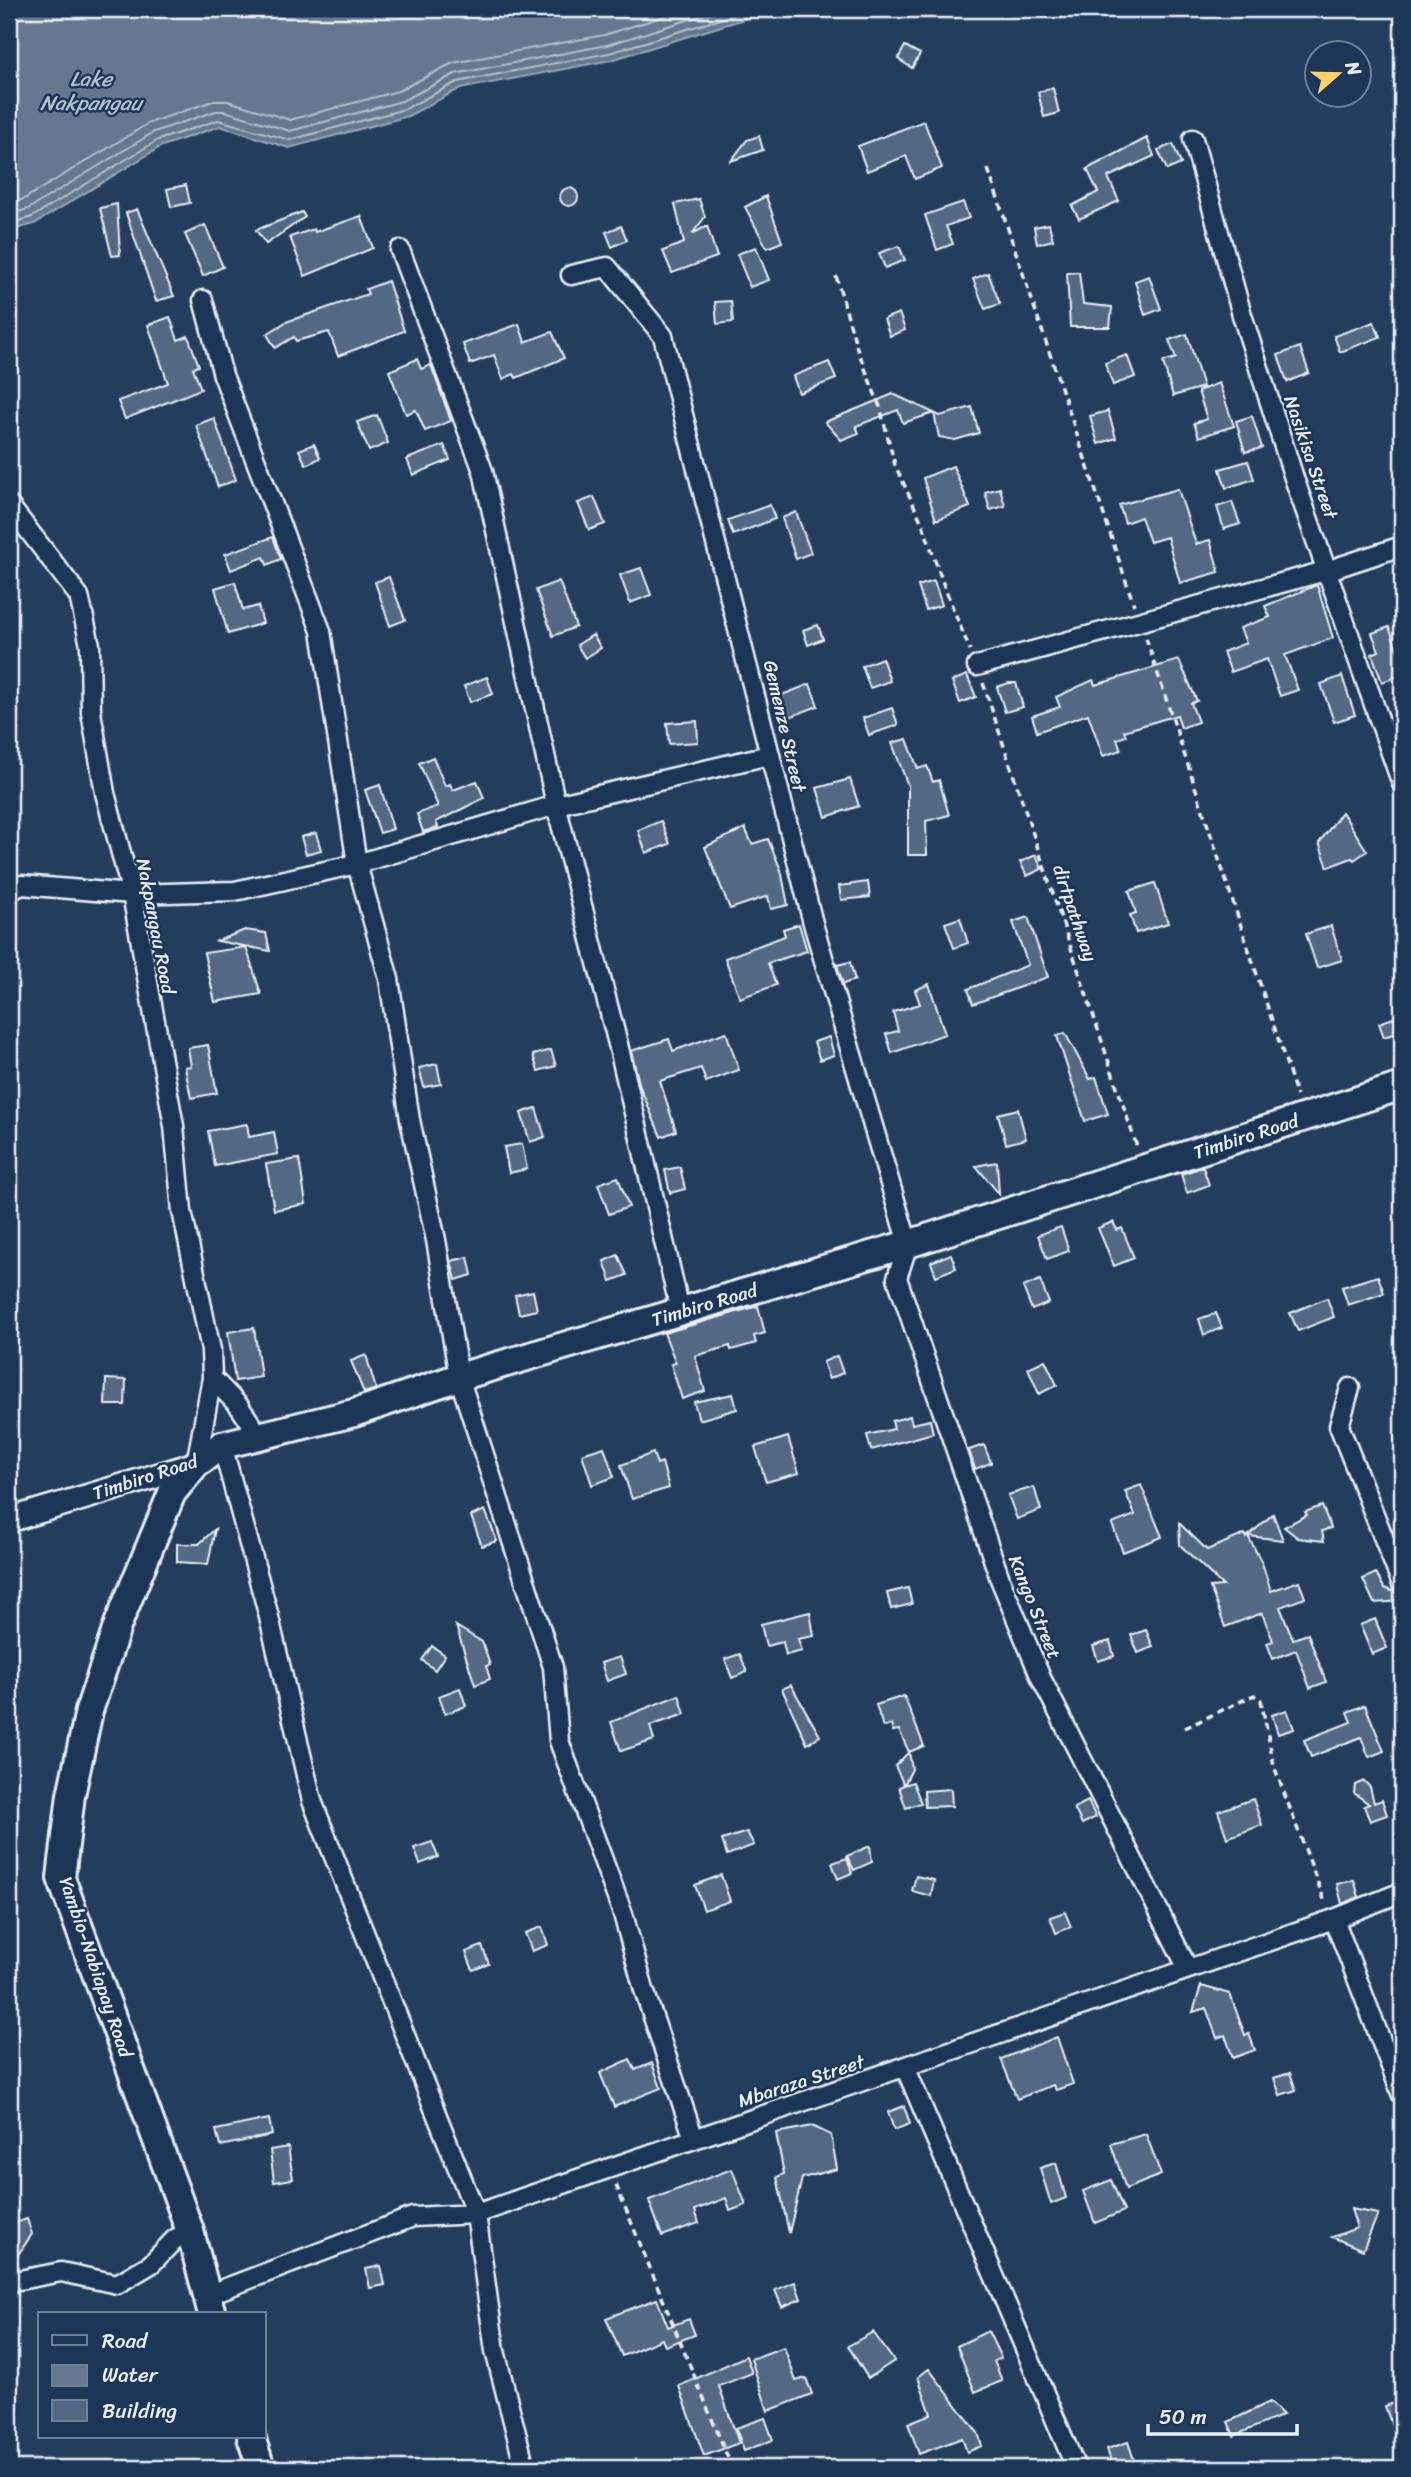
<svg xmlns="http://www.w3.org/2000/svg" width="1411" height="2477" font-family="Sriracha,sans-serif">
	<rect width="100%" height="100%" fill="#253d5d"/>
	<filter id="ink" filterUnits="userSpaceOnUse"><feTurbulence type="fractalNoise" baseFrequency=".0143" numOctaves="2"/><feDisplacementMap in="SourceGraphic" scale="14" xChannelSelector="R" yChannelSelector="G"/><feConvolveMatrix kernelMatrix="1 2 1 2 8 2 1 2 1" color-interpolation-filters="sRGB"/></filter>
	<g filter="url(#ink)">
		<path fill="#657890" stroke="#99a8ba" stroke-width="2" d="M9,9H777L611,60L459,89L408,116L289,148L220,126L162,146L34,224L9,231Z"/>
		<g fill="none" stroke-linecap="round" stroke-linejoin="round">
			<path stroke="#b4c1ce" stroke-width="2" d="M9,204L24,199L149,123L213,101H228L290,120L398,91L453,63L604,35L688,9
				M9,215L28,209L154,132L216,111H225L290,131L402,101L455,74L607,45L723,9
				M9,224L32,217L158,140L218,120L290,140L405,109L457,82L609,53L753,9"/>
		</g>
		<path fill="#536782" stroke="#e8f1f8" stroke-width="2" d="M905,46L920,54L912,68L898,59Z
			M1053,88L1059,113L1044,117L1038,92Z
			M924,121L942,168L915,179L906,156L867,171L858,146Z
			M759,136L763,150L731,161L747,140Z
			M1147,138L1154,156L1108,177L1119,201L1079,219L1072,206L1098,192L1087,169Z
			M1173,144L1181,164L1167,170L1158,150Z
			M186,185L190,203L171,207L167,189Z
			M560 197a9 9 0 1 1 18 0a9 9 0 1 1-18 0Z
			M766,196L782,242L767,248L745,207Z
			M699,199L705,217L692,234L707,226L717,257L672,273L663,251L684,243L675,204Z
			M963,202L969,218L946,226L953,244L937,250L925,215Z
			M117,204L120,255L112,256L100,208Z
			M137,209L174,296L156,301L126,213Z
			M302,212L305,217L266,244L256,230Z
			M361,216L373,248L305,276L290,237L314,229L315,232Z
			M1049,224L1053,240L1037,244L1034,227Z
			M205,225L223,267L203,276L185,234Z
			M621,226L627,240L612,247L606,232Z
			M899,246L905,260L885,268L879,253Z
			M756,247L769,280L750,287L737,254Z
			M1079,272L1083,304L1112,307L1110,327H1070L1067,273Z
			M988,273L1000,304L985,309L973,279Z
			M1149,276L1161,309L1145,315L1135,281Z
			M388,281L404,331L338,356L329,332L296,341L294,337L275,348L267,334L286,322L368,294L366,289Z
			M731,301L733,322L717,324L715,302Z
			M899,313L905,330L890,336L884,319Z
			M170,317L178,340L188,336L199,366L193,368L201,389L125,419L118,401L168,383L148,325Z
			M1374,322L1380,337L1340,352L1334,336Z
			M519,324L525,342L552,332L564,358L516,378L514,374L503,379L494,355L470,364L463,344Z
			M1187,334L1203,387L1173,396L1163,362L1176,358L1169,340Z
			M1300,347L1309,373L1287,382L1278,355Z
			M1127,355L1135,377L1113,385L1105,363Z
			M417,359L421,369L431,365L451,421L425,431L416,410L406,414L389,371Z
			M829,362L836,379L799,393L793,376Z
			M1219,383L1234,426L1199,437L1194,423L1207,419L1198,391Z
			M893,394L934,413L903,423L898,410L856,426L859,433L841,440L825,422Z
			M972,407L979,433L955,440L939,437L934,413L940,416Z
			M1108,411L1116,438L1098,444L1090,416Z
			M377,415L388,443L369,451L357,422Z
			M1252,416L1262,448L1245,452L1236,421Z
			M214,418L236,480L218,487L196,425Z
			M314,444L320,458L306,465L299,450Z
			M444,445L450,460L413,475L407,459Z
			M1248,461L1254,479L1226,488L1220,469Z
			M953,466L970,507L936,520L923,478Z
			M1000,488L1005,506L990,510L985,492Z
			M1178,489L1196,544L1210,540L1219,572L1180,583L1167,537L1150,542L1141,517L1125,523L1119,505Z
			M594,497L605,524L589,530L578,503Z
			M1232,502L1240,524L1224,529L1217,507Z
			M770,505L775,519L733,535L728,520Z
			M796,512L811,553L796,559L782,518Z
			M273,537L281,559L267,565L264,557L231,570L225,554Z
			M641,568L651,595L630,603L620,575Z
			M389,577L405,620L390,626L375,582Z
			M559,581L576,627L553,636L536,590Z
			M934,581L942,605L926,610L918,586Z
			M235,582L243,610L258,606L263,623L228,634L215,588Z
			M1317,585L1333,638L1285,655L1298,690L1280,696L1267,659L1231,672L1223,652L1246,643L1240,628L1270,617L1265,606Z
			M818,625L823,639L808,645L803,630Z
			M1389,627L1402,663V675L1382,682L1372,654L1379,651L1372,633Z
			M593,635L601,648L585,658L577,645Z
			M882,658L890,681L870,688L862,666Z
			M1179,660L1197,701L1191,703L1198,722L1181,728L1177,715L1124,731L1126,736L1117,739L1121,750L1103,756L1088,714L1037,732L1032,716L1060,707L1056,697L1093,680L1095,685Z
			M967,675L976,697L960,703L952,681Z
			M1342,676L1355,715L1334,722L1321,684Z
			M487,677L493,694L470,702L464,686Z
			M1009,683H1016L1023,707L1005,712L997,687Z
			M810,684L818,706L782,720L774,698Z
			M892,708L898,725L869,735L863,718Z
			M697,721L698,742L669,744L667,723Z
			M907,739L918,769L927,766L933,782L939,780L949,815L926,821L927,855H908V786L892,743Z
			M433,757L445,786L450,784L453,790L477,781L484,798L436,822L438,827L423,832L417,814L438,806L419,763Z
			M850,779L859,806L826,817L817,788Z
			M380,785L393,829L380,833L365,790Z
			M1342,812L1367,851L1354,860L1352,858L1328,867L1319,843Z
			M661,821L670,844L646,853L638,830Z
			M745,828L752,844L768,839L781,870L788,905L771,909L768,896L730,909L705,847Z
			M316,833L321,850L306,854L301,837Z
			M1036,855L1042,869L1027,876L1020,862Z
			M868,882L870,897L841,900L839,886Z
			M1155,883L1168,923L1136,933L1130,915L1136,913L1129,891Z
			M1028,917L1048,977L973,1004L968,989L1028,965L1013,922Z
			M960,918L968,943L954,948L945,923Z
			M799,924L807,951L768,963L776,985L740,998L725,958L785,936L783,929Z
			M1331,926L1342,960L1317,968L1306,934Z
			M245,930L266,933L270,951L217,941Z
			M246,947L261,994L215,1002L204,953Z
			M850,962L855,980L843,984L837,965Z
			M929,984L945,1034L892,1053L886,1034L898,1031L893,1012L920,1004L915,990Z
			M1402,1015V1031L1384,1037L1379,1023Z
			M726,1032L739,1070L706,1082L701,1068L660,1081L676,1131L661,1137L640,1087L631,1051L669,1039L673,1051Z
			M1065,1033L1090,1079L1096,1077L1108,1114L1085,1121L1057,1036Z
			M829,1037L834,1055L820,1060L814,1042Z
			M208,1045L217,1093L191,1098L185,1067L191,1066L188,1048Z
			M551,1050L556,1066L538,1071L533,1055Z
			M437,1064L441,1084L424,1087L419,1068Z
			M536,1108L545,1137L530,1142L521,1113Z
			M1018,1109L1026,1139L1006,1144L998,1114Z
			M247,1124L249,1137L274,1132L278,1154L215,1166L208,1131Z
			M522,1144L527,1169L509,1173L504,1147Z
			M299,1159L306,1204L274,1210L266,1164Z
			M997,1162L999,1194L976,1166Z
			M680,1167L685,1189L670,1193L665,1170Z
			M1203,1167L1209,1185L1187,1193L1181,1174Z
			M618,1177L629,1207L609,1214L598,1184Z
			M1113,1222L1117,1230L1122,1228L1134,1258L1114,1266L1098,1228Z
			M1061,1227L1069,1251L1047,1259L1038,1235Z
			M951,1254L956,1268L936,1276L931,1262Z
			M618,1255L627,1275L611,1281L604,1261Z
			M468,1257L472,1275L456,1280L451,1261Z
			M1378,1276L1384,1293L1348,1305L1342,1287Z
			M1040,1280L1049,1303L1032,1310L1023,1287Z
			M533,1291L537,1310L519,1314L515,1295Z
			M1327,1298L1334,1317L1298,1331L1290,1313Z
			M758,1306L765,1333L754,1336L756,1343L731,1350L730,1346L695,1356L705,1391L682,1399L671,1364L676,1363L664,1333Z
			M1216,1313L1222,1328L1204,1335L1199,1319Z
			M254,1328L261,1377L235,1381L228,1332Z
			M366,1355L376,1389L364,1393L351,1361Z
			M837,1356L843,1373L829,1379L823,1362Z
			M1045,1360L1057,1385L1039,1394L1028,1368Z
			M106,1379L126,1380L125,1405H105Z
			M733,1394L737,1409L699,1420L694,1402Z
			M910,1416L912,1424L930,1420L933,1433L871,1450L867,1435L894,1429L892,1421Z
			M788,1437L799,1473L766,1482L755,1447Z
			M984,1445L991,1463L975,1469L969,1450Z
			M604,1447L614,1477L592,1485L582,1454Z
			M653,1453L657,1464L662,1462L669,1488L632,1499L621,1465Z
			M1141,1485L1162,1537L1123,1552L1112,1524L1135,1515L1125,1491Z
			M1034,1487L1041,1510L1017,1519L1008,1495Z
			M1322,1506L1331,1528L1322,1531L1324,1541L1298,1538L1284,1527L1307,1515L1305,1512Z
			M485,1510L497,1541L482,1546L471,1516Z
			M1273,1514L1283,1540L1248,1536L1262,1563L1271,1591L1299,1581L1305,1598L1280,1607L1293,1639L1308,1634L1326,1682L1310,1688L1296,1650L1273,1659L1267,1643L1273,1641L1262,1613L1225,1627L1210,1587L1223,1586L1180,1545L1179,1523L1207,1550L1245,1534L1246,1538Z
			M215,1529L208,1564L177,1562V1544H199Z
			M1376,1573L1384,1588L1402,1595V1601L1374,1603L1363,1579Z
			M908,1588L912,1604L891,1609L887,1593Z
			M810,1612L814,1636L798,1639L802,1651L786,1655L783,1642L766,1646L761,1624Z
			M1375,1619L1387,1648L1372,1654L1360,1625Z
			M456,1626L482,1642L490,1665L486,1666L490,1679L475,1685Z
			M1146,1630L1153,1647L1138,1653L1131,1635Z
			M1110,1641L1114,1656L1098,1661L1093,1646Z
			M432,1646L445,1655L435,1670L422,1660Z
			M740,1654L747,1672L732,1678L725,1659Z
			M620,1657L626,1674L607,1681L601,1663Z
			M791,1685L820,1736L807,1744L782,1689Z
			M460,1688L466,1706L445,1714L439,1696Z
			M679,1695L685,1714L650,1726L654,1740L621,1751L611,1722Z
			M904,1696L924,1746L909,1752L912,1769L904,1785L913,1782L921,1803L906,1808L899,1787L904,1785L895,1766L909,1752L899,1730L893,1731L891,1725L883,1727L876,1705Z
			M1365,1705L1384,1751L1369,1757L1361,1737L1311,1757L1304,1740L1351,1722L1347,1712Z
			M1287,1710L1294,1729L1278,1734L1272,1715Z
			M1364,1781L1370,1787L1374,1803L1382,1800L1387,1815L1370,1821L1364,1806L1369,1804L1354,1793L1355,1785Z
			M951,1789L952,1806L925,1807L924,1791Z
			M1253,1799L1262,1825L1227,1838L1218,1811Z
			M1088,1801L1096,1817L1082,1824L1074,1808Z
			M747,1832L754,1845L727,1855L722,1840Z
			M432,1842L438,1857L420,1864L414,1848Z
			M870,1846L872,1862L854,1870L847,1856Z
			M847,1858L852,1873L838,1879L832,1863Z
			M721,1875L730,1901L704,1910L695,1885Z
			M916,1876L934,1880L931,1896L912,1891Z
			M1354,1880L1359,1897L1342,1904L1337,1884Z
			M1065,1912L1071,1927L1056,1933L1050,1917Z
			M542,1927L548,1945L532,1951L525,1933Z
			M482,1946L489,1964L473,1970L466,1952Z
			M1201,1986L1230,1994L1245,2035L1249,2034L1255,2050L1233,2058L1225,2035L1217,2038L1206,2008L1193,2012Z
			M1057,2037L1073,2084L1056,2090L1053,2085L1017,2099L1001,2059Z
			M630,2059L635,2070L652,2063L661,2088L614,2107L600,2073Z
			M1290,2073L1296,2090L1280,2095L1274,2078Z
			M904,2106L910,2124L894,2130L888,2112Z
			M269,2119L272,2135L220,2146L216,2130Z
			M812,2126L831,2135L837,2169L802,2178L789,2233L777,2177L784,2174L776,2133Z
			M1146,2134L1161,2175L1126,2189L1111,2144Z
			M288,2147L293,2179L274,2182L270,2150Z
			M1056,2163L1066,2198L1051,2204L1040,2168Z
			M732,2169L746,2205L730,2211L726,2198L695,2210L699,2223L662,2236L649,2200Z
			M1111,2180L1124,2211L1095,2223L1083,2191Z
			M1351,2209L1378,2214L1363,2250L1332,2237L1357,2228Z
			M27,2219L32,2234L9,2268V2225Z
			M381,2266L385,2285L370,2288L366,2269Z
			M795,2282L801,2299L782,2307L775,2290Z
			M657,2299L668,2327L689,2319L695,2335L665,2346L662,2339L622,2356L606,2318Z
			M988,2331L1001,2358L994,2361L1002,2381L975,2392L957,2346Z
			M873,2332L894,2361L868,2378L848,2346Z
			M784,2347L796,2381L806,2378L812,2394L768,2411L751,2359Z
			M746,2356L752,2373L719,2386L739,2443L704,2456L679,2386Z
			M929,2369L978,2433L982,2446L967,2452L962,2438L919,2454L908,2423L931,2414L918,2377Z
			M1402,2400V2448H1400L1385,2406Z
			M1270,2402L1283,2415L1234,2436L1228,2422Z
			M765,2418L773,2440L744,2451L736,2428Z
			M1128,2442L1134,2460L1113,2468L1107,2449Z"/>
		<g fill="none" stroke-linecap="round" stroke-linejoin="round">
			<g stroke="#e8f1f8" stroke-width="23">
				<path id="minor" d="M1193,139L1242,315L1295,481L1402,784
					M400,250L483,471L556,805L618,1044L680,1310
					M571,275L607,267L663,336L814,927L908,1244L897,1278L1000,1579L1041,1678L1188,1969
					M203,300L223,375L321,631L357,864L389,979L410,1120L436,1240L459,1377L553,1667L559,1741L623,1914L644,1990L694,2139
					M9,505L79,596L90,645L91,712L105,793L132,894L174,1126L182,1211L211,1350L212,1378L196,1464
					M977,666L1329,570L1402,546
					M9,892L21,885L132,894L235,891L357,864L556,805L769,755
					M212,1378L239,1406L258,1434
					M1350,1388L1339,1426L1402,1584
					M222,1445L268,1613L312,1801L476,2214L495,2351L525,2468
					M1334,1919L1402,2095
					M906,2069L1076,2468
					M9,2282L61,2272L117,2284L151,2264L175,2239L190,2231
					M210,2294L413,2217L476,2214L1334,1919L1402,1892"/>
			</g>
			<g stroke="#e8f1f8" stroke-width="28">
				<path id="tertiary" d="M9,1520L196,1464"/>
			</g>
			<g stroke="#e8f1f8" stroke-width="32">
				<g id="secondary">
					<path id="s1" d="M212,2314L190,2231L61,1878L71,1795L89,1711L118,1624L172,1493L196,1464L222,1445L354,1413L459,1377L908,1244L1402,1086"/>
					<path d="M251,2437L261,2468"/>
				</g>
			</g>
			<path stroke="#e8f1f8" stroke-width="3.5" stroke-dasharray="7 5" stroke-linecap="butt" d="M988,169L1134,605
				M836,276L857,348L880,407L895,465L923,525L944,586L970,650
				M1146,638L1297,1096
				M983,683L1137,1147
				M1185,1728L1254,1695L1261,1700L1274,1766L1325,1902
				M616,2185L732,2468"/>
			<use href="#minor" stroke="#1d3557" stroke-width="18"/>
			<use href="#tertiary" stroke="#1d3557" stroke-width="23"/>
			<use href="#secondary" stroke="#1d3557" stroke-width="26"/>
		</g>
	</g>
	<g text-anchor="middle" dominant-baseline="central" stroke-width="5" stroke-linejoin="round" paint-order="stroke">
		<g font-size="19" fill="#e8f1f8" stroke="#1d3557">
			<text transform="translate(1311 457) rotate(71)">Nasikisa Street</text>
			<text transform="translate(785 726) rotate(77)">Gemenze Street</text>
			<text transform="translate(1075 913) rotate(71)">dirtpathway</text>
			<text transform="translate(156 926) rotate(79)">Nakpangau Road</text>
			<text stroke="none"><textPath href="#s1" startOffset="2004">Timbiro Road</textPath></text>
			<text stroke="none"><textPath href="#s1" startOffset="1437">Timbiro Road</textPath></text>
			<text transform="translate(145 1477) rotate(-18)">Timbiro Road</text>
			<text transform="translate(1035 1607) rotate(68)">Kango Street</text>
			<text transform="translate(96 1967) rotate(71)">Yambio-Nabiapay Road</text>
			<text transform="translate(801 2081) rotate(-18)">Mbaraza Street</text>
		</g>
		<g font-size="21" font-style="italic" fill="#b4c1ce" stroke="#1d3557">
			<text x="91" y="79">Lake<tspan x="91" dy="24">Nakpangau</tspan></text>
		</g>
	</g>
	<rect width="1411" height="2477" fill="none" stroke="#1d3557" stroke-width="35"/>
	<rect x="18" y="18" width="1376" height="2442" fill="none" stroke="#e8f1f8" stroke-width="2.5" filter="url(#ink)"/>
	<rect x="38" y="2312" width="228" height="126" fill="#1d3557" stroke="#6e8097" stroke-width="2"/>
	<rect x="52" y="2335" width="35" height="10" fill="#1d3557" stroke="#6e8097" stroke-width="2"/>
	<text x="102" y="2348" font-size="21" fill="#e8f1f8">Road</text>
	<rect x="52" y="2365" width="35" height="21" fill="#657890" stroke="#6e8097" stroke-width="2"/>
	<text x="102" y="2382" font-size="21" fill="#e8f1f8">Water</text>
	<rect x="52" y="2400" width="35" height="21" fill="#536782" stroke="#6e8097" stroke-width="2"/>
	<text x="102" y="2418" font-size="21" fill="#e8f1f8">Building</text>
	<g transform="translate(1338 74) rotate(70)"><circle r="33" fill="#1d3557" stroke="#6e8097" stroke-width="2"/>
	<path d="M0-5L12 26L0 18L-12 26Z" fill="#ffd166"/>
	<text y="-10" font-size="19" font-weight="bold" text-anchor="middle" fill="#e8f1f8">N</text>
	</g>
	<path d="M1148 2424v10h149v-10" fill="none" stroke="#e8f1f8" stroke-width="3.5"/>
	<text x="1159" y="2424" font-size="21" fill="#e8f1f8" stroke="#1d3557" stroke-width="5" paint-order="stroke">50 m</text>
</svg>
